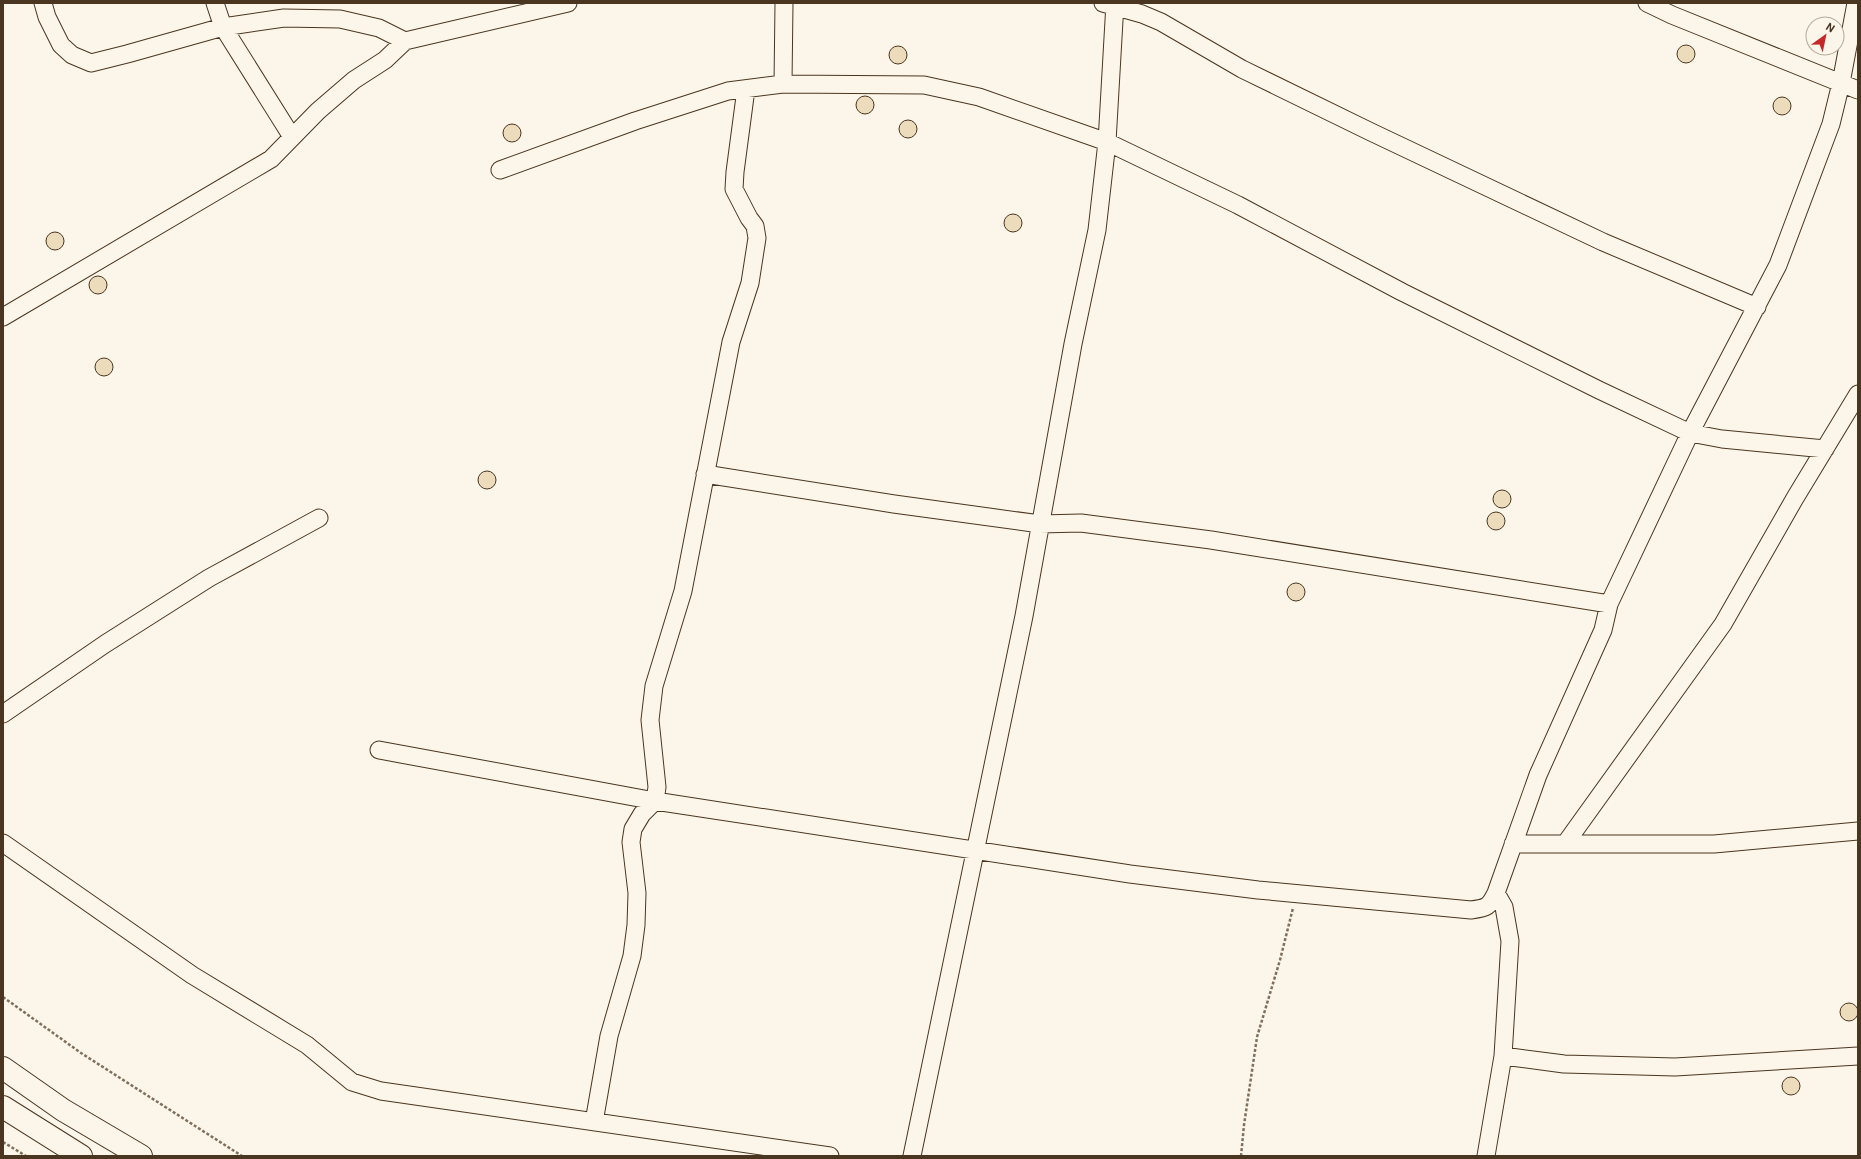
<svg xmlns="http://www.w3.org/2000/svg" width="1861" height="1159" font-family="Roboto,sans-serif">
	<rect width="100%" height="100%" fill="#fbf6e9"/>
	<path fill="#ecdcbc" stroke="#4a3520" d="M1677 54a9 9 0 1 1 18 0a9 9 0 1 1-18 0Z
		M889 55a9 9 0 1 1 18 0a9 9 0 1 1-18 0Z
		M856 105a9 9 0 1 1 18 0a9 9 0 1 1-18 0Z
		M1773 106a9 9 0 1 1 18 0a9 9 0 1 1-18 0Z
		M899 129a9 9 0 1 1 18 0a9 9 0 1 1-18 0Z
		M503 133a9 9 0 1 1 18 0a9 9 0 1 1-18 0Z
		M1004 223a9 9 0 1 1 18 0a9 9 0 1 1-18 0Z
		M46 241a9 9 0 1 1 18 0a9 9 0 1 1-18 0Z
		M89 285a9 9 0 1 1 18 0a9 9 0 1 1-18 0Z
		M95 367a9 9 0 1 1 18 0a9 9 0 1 1-18 0Z
		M478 480a9 9 0 1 1 18 0a9 9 0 1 1-18 0Z
		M1493 499a9 9 0 1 1 18 0a9 9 0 1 1-18 0Z
		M1487 521a9 9 0 1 1 18 0a9 9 0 1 1-18 0Z
		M1287 592a9 9 0 1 1 18 0a9 9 0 1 1-18 0Z
		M1840 1012a9 9 0 1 1 18 0a9 9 0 1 1-18 0Z
		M1782 1086a9 9 0 1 1 18 0a9 9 0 1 1-18 0Z"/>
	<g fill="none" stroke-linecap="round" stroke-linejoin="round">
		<g stroke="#4a3520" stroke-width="19">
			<path id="minor" d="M43,3L47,17L61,45L72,55L91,63L127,54L223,27L284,18L340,19L379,28L405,41
				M215,3L223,27L292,137
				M1103,3L1142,14L1161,22L1242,69L1371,132L1603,242L1757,307
				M1647,3L1672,15L1858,90
				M783,84L784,3
				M500,170L635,121L728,91L783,84L924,85L979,97L1107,142L1238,205L1402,292L1599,390L1690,433L1722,439L1825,449
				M3,317L271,159L318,111L354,80L385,60L405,41L568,3
				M705,474L894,504L1040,524L1081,523L1211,540L1609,604
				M3,714L105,644L209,578L319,518
				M379,750L655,801L1130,874L1258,890L1471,910C1487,908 1489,907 1496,893L1538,775L1603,630L1609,604L1690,433L1778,265L1831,124L1841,83L1856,3
				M3,843L192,975L307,1045L352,1082L381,1091L830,1156
				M1513,844H1714L1858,831
				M1565,844L1723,624L1795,498L1858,394
				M1503,1056L1564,1064L1675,1067L1858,1056
				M594,1122L609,1036L632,956L636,925L637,893L631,842L633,829L642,814L655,801L657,787L650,720L654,686L683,591L731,342L750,283L757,238L755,226L749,218L734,189L735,172L746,89
				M912,1156L1024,616L1073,344L1097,230L1107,142L1115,3
				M1486,1156L1503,1056L1510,941L1504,907L1496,893"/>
		</g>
		<g stroke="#4a3520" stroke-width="24">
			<path id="major" d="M3,1068L63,1110L141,1156
				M3,1107L81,1156"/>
		</g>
		<path stroke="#7f6f5c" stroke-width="2.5" stroke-dasharray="3 2" stroke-linecap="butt" d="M3,997L81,1053L242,1156
			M3,1142L26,1156
			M1241,1156L1244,1125L1257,1037L1280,960L1293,908"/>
		<use href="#minor" stroke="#fbf6e9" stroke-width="17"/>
		<use href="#major" stroke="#fbf6e9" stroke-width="22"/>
	</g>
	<rect width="1861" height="1159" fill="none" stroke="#4a3520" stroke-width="8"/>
	<g transform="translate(1825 36) rotate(33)"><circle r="19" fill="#fbf6e9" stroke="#b4a999"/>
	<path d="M0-3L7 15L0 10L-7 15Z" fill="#c62828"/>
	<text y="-6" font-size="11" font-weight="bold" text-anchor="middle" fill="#4a3520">N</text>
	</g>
</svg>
